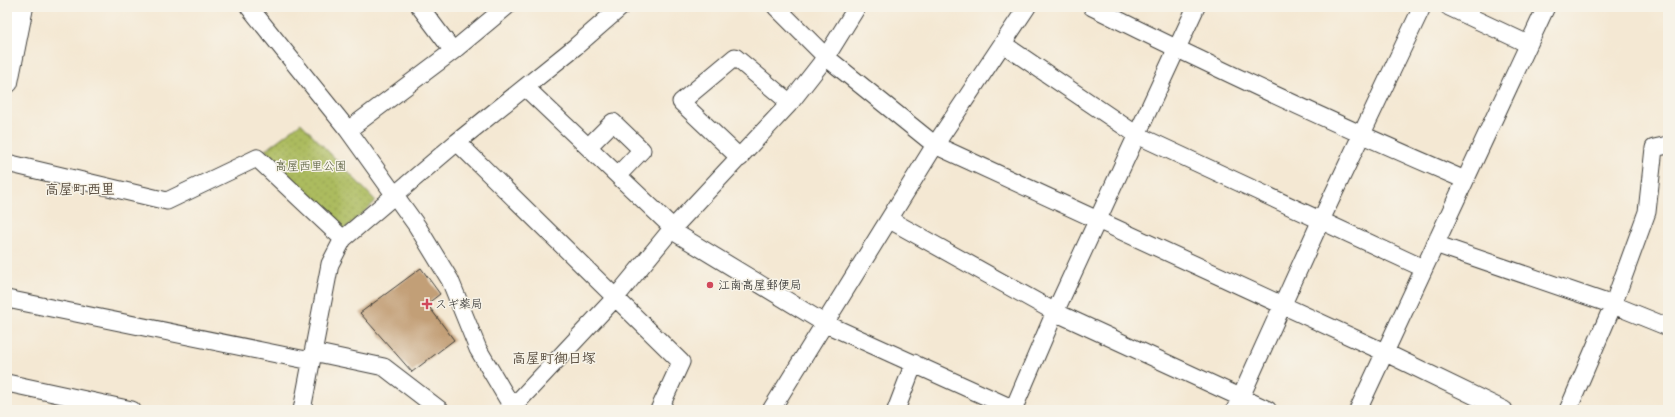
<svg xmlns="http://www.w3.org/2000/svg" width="1675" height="417" font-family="'Architects Daughter','Klee One',sans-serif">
	<defs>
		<pattern id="park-dots" width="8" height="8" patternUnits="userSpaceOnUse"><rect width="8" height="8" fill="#acbb5e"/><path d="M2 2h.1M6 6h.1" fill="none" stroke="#93a051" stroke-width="1.8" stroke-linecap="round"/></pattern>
	</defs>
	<rect width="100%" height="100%" fill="#f7f3e8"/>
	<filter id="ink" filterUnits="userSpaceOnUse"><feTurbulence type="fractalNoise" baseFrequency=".025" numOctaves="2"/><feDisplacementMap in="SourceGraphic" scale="8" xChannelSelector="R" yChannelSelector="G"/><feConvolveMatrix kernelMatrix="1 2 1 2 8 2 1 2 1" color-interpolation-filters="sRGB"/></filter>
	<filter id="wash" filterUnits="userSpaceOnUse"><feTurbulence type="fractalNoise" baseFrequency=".012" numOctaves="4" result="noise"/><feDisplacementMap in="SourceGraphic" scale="16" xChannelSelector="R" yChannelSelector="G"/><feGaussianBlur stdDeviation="0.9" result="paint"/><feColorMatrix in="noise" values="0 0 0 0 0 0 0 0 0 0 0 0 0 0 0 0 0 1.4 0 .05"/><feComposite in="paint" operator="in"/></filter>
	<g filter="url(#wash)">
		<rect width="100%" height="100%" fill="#f4e8d3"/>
		<path fill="url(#park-dots)" stroke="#646c3d" d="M301,123L376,201L343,231L265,150Z"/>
		<g id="blocks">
			<path fill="#c29f77" d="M421,268L440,294L427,304L454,340L412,372L360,313Z"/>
		</g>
	</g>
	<g filter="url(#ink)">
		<use href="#blocks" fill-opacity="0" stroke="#3c3b37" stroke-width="1"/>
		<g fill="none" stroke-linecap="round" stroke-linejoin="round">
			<g stroke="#3c3b37" stroke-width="19">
				<path id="minor" d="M249,7L348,130L417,226L450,280L478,349L514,410
					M420,7L453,51
					M776,7L826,57L935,145L1384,352L1504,410
					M1092,7C1215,68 1339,126 1465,180
					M1449,7L1528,44
					M1003,44L1137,135L1423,268
					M525,87L673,228
					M348,130L453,51L506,7
					M457,142L681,362L659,410
					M588,147L613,122L642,150L618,175
					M740,158L681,102L735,57L790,103
					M7,163L167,201L257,158L343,239
					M890,220L1055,312L1268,410
					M671,230L824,323L1016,410
					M1435,244L1616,306L1668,327
					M7,299L311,361
					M313,352L384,367L440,410
					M7,383L132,410
					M302,410L330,264L343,239L457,142L575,47L621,7
					M510,410L616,297L671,230L790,103L826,57L857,7
					M771,410L935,145L1027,7
					M896,410L914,363
					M1013,410L1055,312L1196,7
					M1235,410L1321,220L1422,7
					M1358,410L1546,7
					M1568,410L1613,305L1647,212L1654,148L1668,145"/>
			</g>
			<g stroke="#3c3b37" stroke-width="24">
				<path id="major" d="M7,82L22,7"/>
			</g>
			<use href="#minor" stroke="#fff" stroke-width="17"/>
			<use href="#major" stroke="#fff" stroke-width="22"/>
		</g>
	</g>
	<g fill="#d1495b" stroke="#f7f3e8" stroke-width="1.5">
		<circle cx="710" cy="285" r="4"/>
		<path d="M425 298h4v4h4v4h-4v4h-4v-4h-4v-4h4z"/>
	</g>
	<g text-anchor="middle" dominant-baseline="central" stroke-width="3" stroke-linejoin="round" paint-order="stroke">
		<g font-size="12" fill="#4e5433" stroke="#f7f3e8">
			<text x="311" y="166">高屋西里公園</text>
		</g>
		<g font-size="12" fill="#1c1c1c" stroke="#f7f3e8" text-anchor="start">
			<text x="718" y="285">江南高屋郵便局</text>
			<text x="435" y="304">スギ薬局</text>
		</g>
		<g font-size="14" font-weight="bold" fill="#564a3c" stroke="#f7f3e8">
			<text x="80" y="190">高屋町西里</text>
			<text x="554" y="359">高屋町御日塚</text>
		</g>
	</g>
	<rect width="1675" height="417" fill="none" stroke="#f7f3e8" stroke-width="24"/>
</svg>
